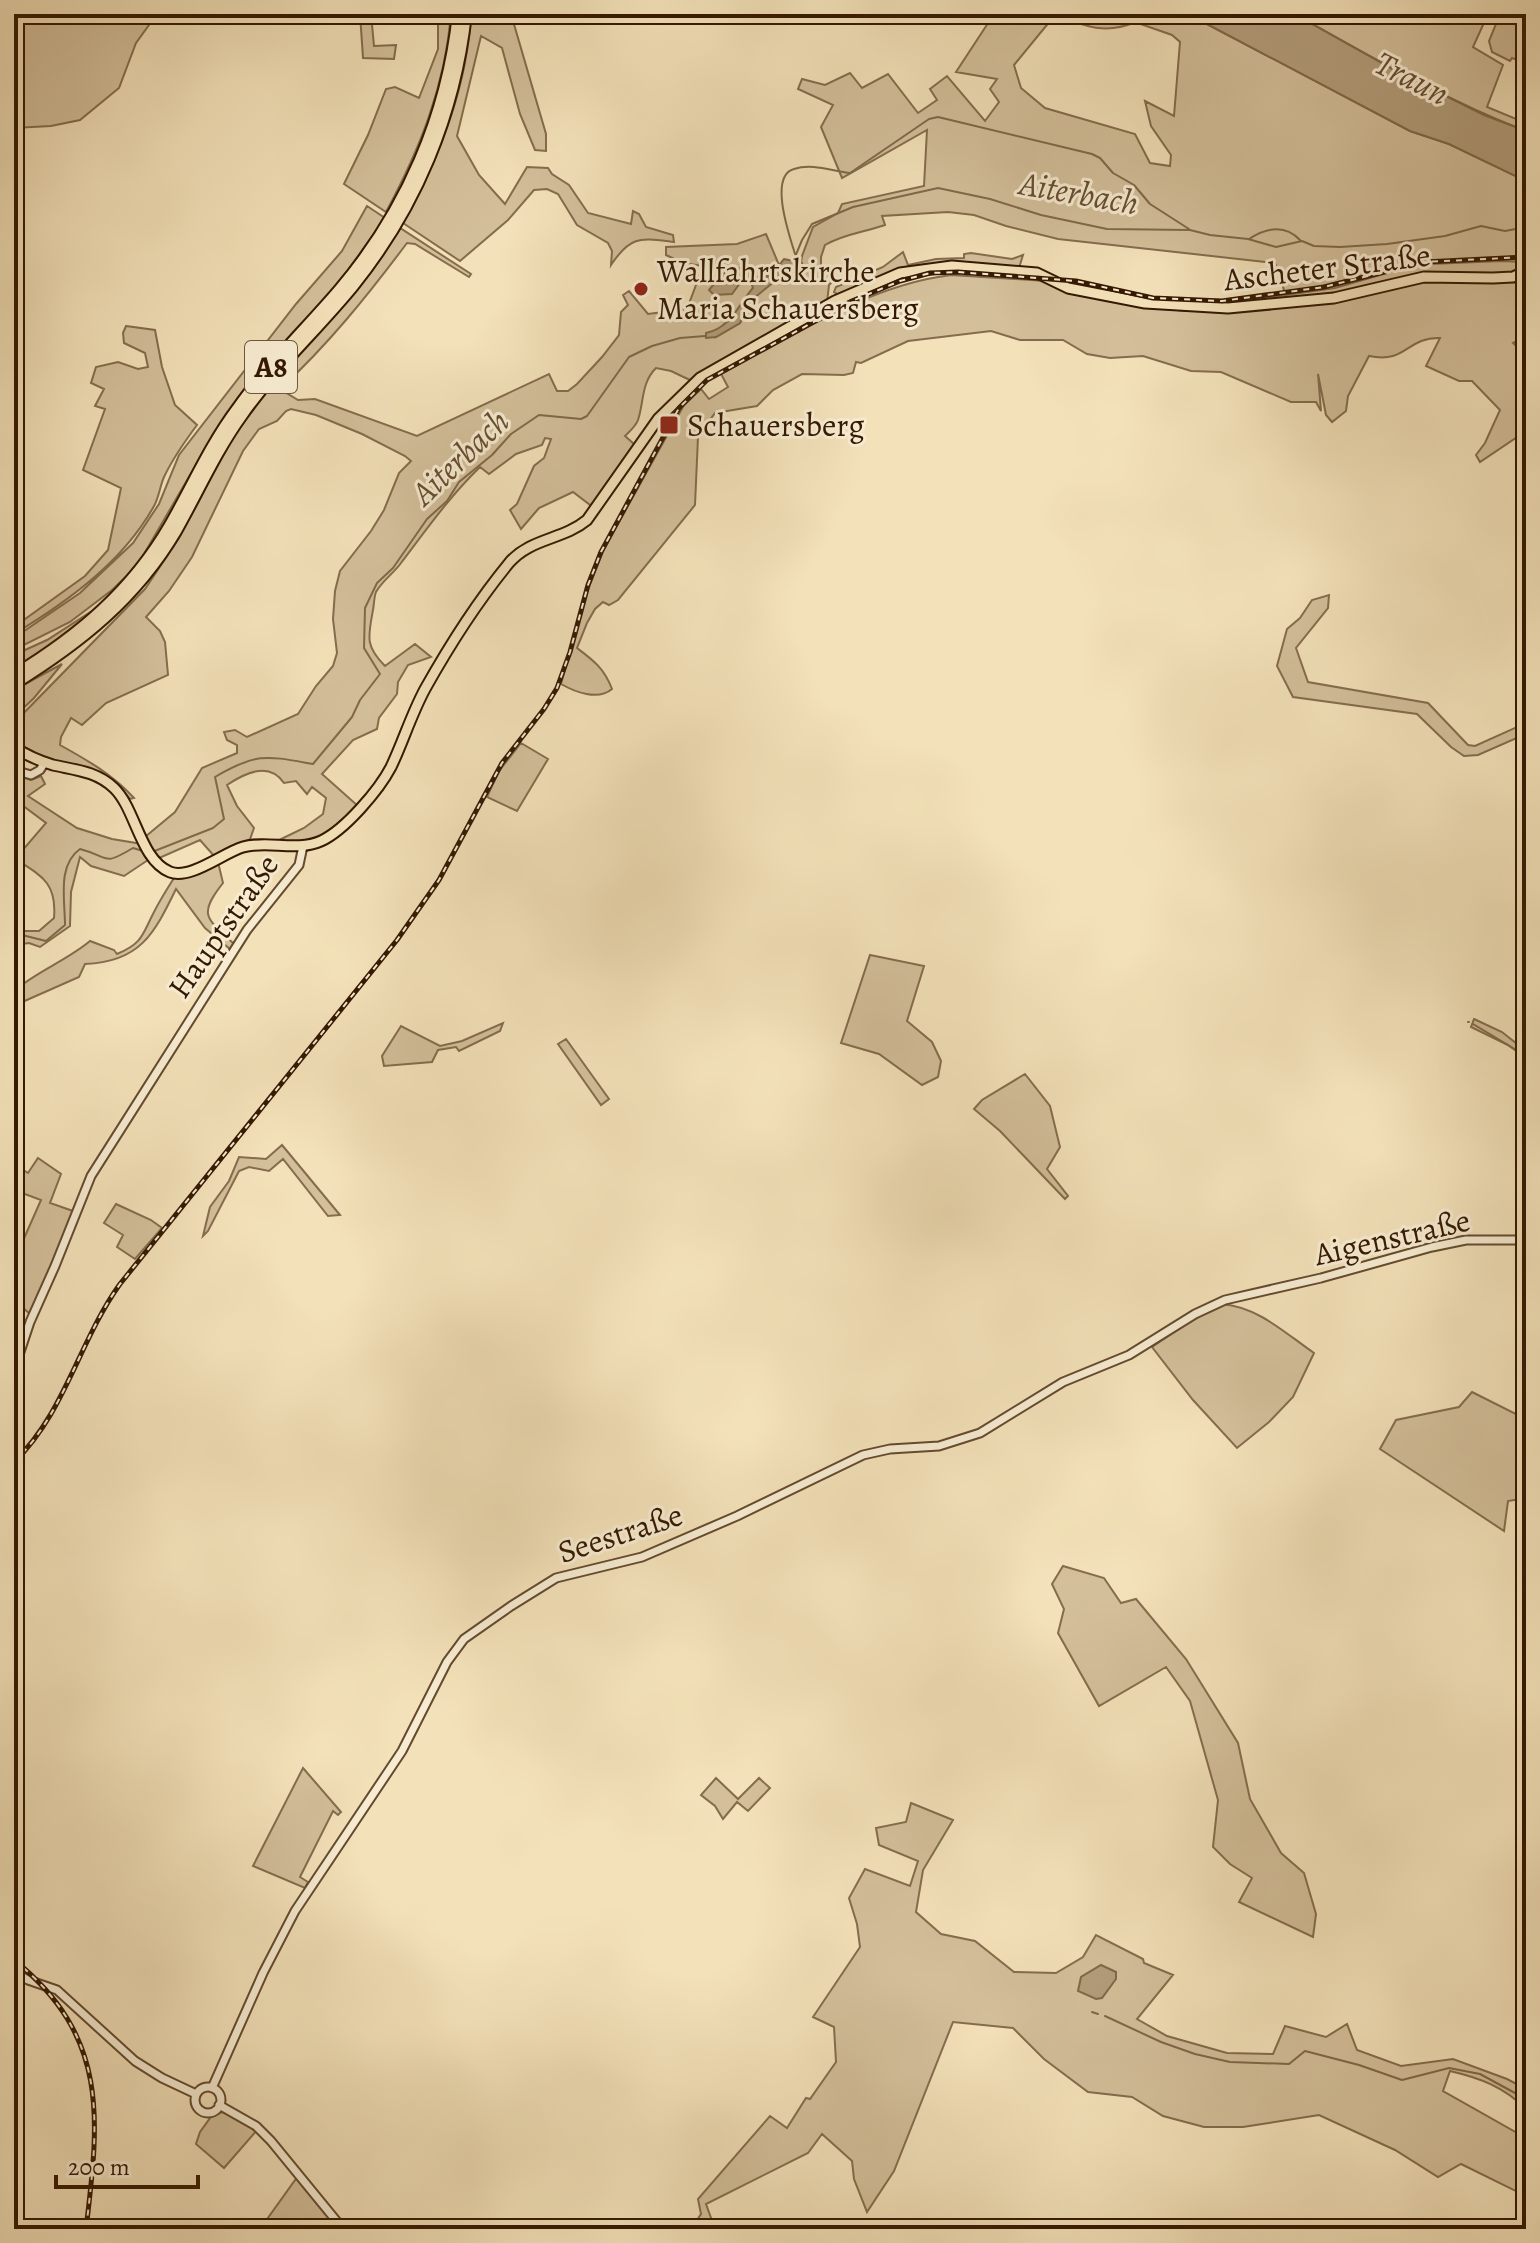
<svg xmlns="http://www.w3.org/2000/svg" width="1540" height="2243" font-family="Alegreya,serif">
	<rect width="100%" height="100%" fill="#f3e1b9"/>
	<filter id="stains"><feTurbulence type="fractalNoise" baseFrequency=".0025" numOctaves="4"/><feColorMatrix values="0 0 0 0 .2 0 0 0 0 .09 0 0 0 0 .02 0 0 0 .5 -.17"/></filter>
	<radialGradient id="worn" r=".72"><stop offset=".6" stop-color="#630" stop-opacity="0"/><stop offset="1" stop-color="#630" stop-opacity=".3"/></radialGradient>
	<path fill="#d3bf9a" stroke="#846c4d" stroke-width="2" fill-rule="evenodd" d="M14,14H157L136,43L119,88L80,120L51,126L14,128Z
		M360,14H371L374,46L396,45L394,59L363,58Z
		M432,14H451C445,86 420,149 386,212L344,184L368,135L386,89L395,87L419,98L438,49V18H432Z
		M471,14H511L546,134V151L535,150L520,114L502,48L481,36L457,136L479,175L505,204L527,167L548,168L552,174L569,185L588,213L631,224L633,211L639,214L646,227L673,235L674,242C640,238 631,235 611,265L612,251L608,243L577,225L558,194L547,189L534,190L508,220L460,261L403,223C439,159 467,88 471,14Z
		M994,14H1188L1410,131L1449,144L1526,181V256L1415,262L1327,285L1285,293L1275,263L1058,239L1006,226L974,215L948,212L882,216L885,225C865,232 843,234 825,245L821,257V270L835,279L829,285L827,303L692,381L671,371L656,368C641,383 644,402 638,420C636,426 630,431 625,436L635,445L594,508L573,492L539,508L521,529L510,510L517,504L534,466L544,458L551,439L545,438L542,445L516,454L489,474L480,467C450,496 426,530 401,563C394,573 382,581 376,592C374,597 374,605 373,610C368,637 365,646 385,666L415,644L431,657L408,665L398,682L397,694L379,718L377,729L353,740L322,774L358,806C329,838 316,844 273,843L304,828L323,814L326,798L312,787L307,794L296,781L284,783C269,761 245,773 227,785L237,806L254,828L249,842L215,857L200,840L157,859L145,837L175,812L202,768L237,753V745L227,740L224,732L235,730L247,737L298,714L316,686L333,666L337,653L333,619L335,591L340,571L371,531L384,510L399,473L411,461L405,456L362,434L316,415L291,409L286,411L277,421L259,429L243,451L192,557L169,591L146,617L160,631L165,642L168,675L106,703L82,725L71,718L61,737L60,745C87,760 112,774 134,798L130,799L117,784L103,774L86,767L48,760L14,741V723L145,589L179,538L230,442L250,414L278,378L368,276L400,228L471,274L469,277L415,244L407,243C368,295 328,345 280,389L298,400L315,399L417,436L549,374L557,391H568L577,384L602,357L619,335L621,312L628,305L623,295L629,291L648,314L687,309L703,266L683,263L666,255V247L737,244L766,234L779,265C768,278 760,280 743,279L751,280L753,288L738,311L718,330L716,337L740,323L749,302L764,288L790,270L799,275L802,256L813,227L838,213L842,204L924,186L927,130L842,178L821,127L833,105L798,89L802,79L825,85L850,73L862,88L888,74L918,113L937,100L930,89L947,76L985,121L999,102L990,89L997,79L956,72ZM1055,15C1084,26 1106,35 1135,22L1172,35L1180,42L1174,116L1145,101L1151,126L1171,155L1170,166L1150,163L1135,134L1045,108L1021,88L1014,65Z
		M1295,14H1488L1473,47L1503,65L1487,107L1526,123V131C1445,100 1370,56 1295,14Z
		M1500,14H1526V63L1512,58L1510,61L1492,52L1489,41Z
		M367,206L385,218L339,283L242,393L218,427L137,566L112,590L70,622L14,650V638L80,593L133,543L159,504L179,455L296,304L342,251Z
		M903,252L908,265L936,259L964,258V254L971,253L1012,259L1023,255L1019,268L937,264L839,295L834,292L836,287L883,267Z
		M1502,261L1526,262V268C1502,278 1474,273 1448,277C1356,292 1263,309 1170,304C1134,301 1097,289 1062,282L1151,299L1229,303L1335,288L1408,267L1430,264Z
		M951,275L1046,281L1144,306L1185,311L1235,310L1436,279H1512L1523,282L1519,295L1526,298V336L1513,343L1522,351L1526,362V431L1480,462L1476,455L1485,443L1500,410L1472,381H1459L1426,366L1440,338C1406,337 1407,364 1369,356L1348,396L1346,411L1332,422L1326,415L1318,374L1321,411L1316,402H1291L1221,372L1191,371L1143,356L1110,358L1087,354L1063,340H1020L991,331L908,341L861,363L856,362L853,373L844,375L802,374L773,390L757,406L715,413L698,437L695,505L618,600L609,605L603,602L595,609L587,623L577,648C593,660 604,668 612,689C598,701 575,692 561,684L587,592L604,549L684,405L701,389L709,399L728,387L721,374C794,335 869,285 951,275Z
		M126,326L155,330L162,367L175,405L197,425C185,441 173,458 164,477C160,486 159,497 154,506C123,562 67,602 14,634V627L85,576L108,550L121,488L83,470L105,409L95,406L104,389L91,383L96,367L118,362L138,369L148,367L145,353L124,343L123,333Z
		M1329,595L1328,608L1296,648L1308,682L1428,703L1468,745L1475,746L1526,723V734L1478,755L1464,756L1451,747L1417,714L1293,697L1277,666L1287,629L1300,618L1312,600Z
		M92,611L66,635L14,669V655L47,640Z
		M62,664L34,698L14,717V690Z
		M521,743L548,759L517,811L487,797L499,771Z
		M14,774L31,780L41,776L45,784L28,796L77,828L112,839L142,844L151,858L124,876L91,866L80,857L71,892L70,926L40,947L29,943L14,945V931H39L54,918C57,883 42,876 15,859L46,823L14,799Z
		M218,862L223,883C197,916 207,918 234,944L230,949L205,928L176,889C154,934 140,962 85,964L79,977L20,1003L14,999V991C37,971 66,961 90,941L114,950L117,954C143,943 142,935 154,912C160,900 167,889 174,878L184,877Z
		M870,955L924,966L907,1021L932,1042L941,1061L938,1077L922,1085L879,1054L841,1043Z
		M1474,1019L1502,1032L1526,1051V1058L1508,1045L1471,1027Z
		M503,1023L500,1031L459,1051L456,1047L438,1050L432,1062L384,1066L382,1056L401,1026L440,1046L462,1041Z
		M566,1039L609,1099L601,1105L558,1044Z
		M1025,1074L1050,1106L1060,1147L1047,1169L1068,1196L1065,1199L1000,1131L974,1109L982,1100Z
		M282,1145L340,1215L328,1216L283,1159L269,1171L249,1167L239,1171L208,1231L203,1236L210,1207L229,1181L239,1157L266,1159Z
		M38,1158L61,1174L50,1203L73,1211L69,1228L30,1314L14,1300V1261L41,1200L14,1190V1164L28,1173Z
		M116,1204L151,1220L162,1228L135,1259L117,1247L123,1235L104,1223Z
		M1222,1304C1258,1307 1285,1333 1314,1353L1293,1397L1269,1422L1237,1448L1193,1400L1152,1347L1199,1315Z
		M1472,1392L1526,1419V1498L1508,1501L1504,1531L1380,1449L1396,1420L1459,1407Z
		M1063,1566L1104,1578L1121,1603L1136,1599L1186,1659L1238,1743L1250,1799L1281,1853L1304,1873L1316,1914L1313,1937L1239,1902L1252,1878L1230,1864L1213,1847L1218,1800L1190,1701L1166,1667L1099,1706L1058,1633L1064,1609L1052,1584Z
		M303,1768L341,1812L338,1815L333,1811L300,1877L308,1882L305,1888L253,1866Z
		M716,1778L738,1799L759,1778L770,1788L748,1811L737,1802L723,1819L715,1806L701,1795Z
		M911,1803L953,1820L923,1870L916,1912L941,1934L975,1941L1014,1972L1056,1973L1083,1957L1096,1935L1143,1959L1144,1963L1173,1975L1137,2019L1167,2036L1227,2053L1273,2054L1285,2026L1326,2037L1347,2024L1357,2050L1401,2066L1453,2059L1507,2079L1526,2089V2109C1504,2087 1480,2078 1450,2071L1443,2091L1519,2134L1526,2140V2196L1461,2164L1438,2177L1395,2150L1319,2115L1243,2127H1204L1163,2116L1132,2097L1088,2092L1044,2059L1013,2028L953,2022L894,2171L867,2212L854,2179L852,2161L822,2134L808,2153L706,2204L715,2229H691L701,2214L698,2199L770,2116L787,2128L806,2098L810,2099L836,2062L834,2027L813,2017L860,1947L857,1924L849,1898L865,1869L910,1886L918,1861L879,1845L876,1828L906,1822Z
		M224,2112L257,2130L224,2168L196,2144L200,2132L213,2114Z
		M298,2176L341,2229H260Z"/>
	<path fill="#b29d7a" stroke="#806849" stroke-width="2" d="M1188,14H1294L1398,72L1484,115L1526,131V181L1449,144L1410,131Z
		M784,259L802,263L799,276L791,270L785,273L749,302L740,323L716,337L706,338V333C732,327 737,306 753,288L751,280L743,279L732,294L714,295L709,290C727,268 736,259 760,279L770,276Z
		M1101,1965L1116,1972V1979L1102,1998L1096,1999L1078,1991L1081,1977Z"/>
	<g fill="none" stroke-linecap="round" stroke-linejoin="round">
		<path stroke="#806849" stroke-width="2" d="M1249,239C1266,228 1285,224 1300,240
			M795,254C790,237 768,176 794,169C812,163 832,171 850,173L929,119L938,117L1092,154L1100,158L1113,173L1134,185L1150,204L1189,229
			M793,262L802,240L812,224L853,207L938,188L990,199L1041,215L1107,229L1190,230L1210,235L1248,239L1276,247L1302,241L1314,246L1340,247L1387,244L1445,236L1481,226L1505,231L1526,227
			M152,852L213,828L224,819L215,777C257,752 268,756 313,764L352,717L360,700L380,674L364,648L365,608L377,583L393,568L427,519L447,501L459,482L492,455L511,434L539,415L581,419L587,416L629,357L652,346L680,338L705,336
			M14,938L22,935L46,941L65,925C65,900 57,865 80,849C111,857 101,867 133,848L146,852
			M1468,1022H1469
			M1473,1024L1526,1056
			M1092,2012L1098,2014
			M1105,2016L1161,2042L1195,2054L1230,2062L1289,2064L1305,2051L1359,2065L1402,2080L1449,2068L1480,2074L1526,2099"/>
		<g stroke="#644a2e" stroke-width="11">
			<path id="minor" d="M14,770L31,775L40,770L45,762
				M14,1370L30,1322L55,1266L91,1176L247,930L299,865L303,846
				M14,1972L28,1980L57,1990L135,2061L162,2078L196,2094
				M195 2100a13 13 0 1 1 26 0a13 13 0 1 1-26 0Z
				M212,2088L263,1973L295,1911L402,1751L447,1662L464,1639L511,1606L556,1578L642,1557L737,1516L863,1455L890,1449L939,1446L980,1433L1063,1382L1129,1355L1195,1314L1225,1300L1321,1278L1432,1247L1466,1240H1526
				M219,2105L256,2126L271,2141L343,2229"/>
		</g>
		<g stroke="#341800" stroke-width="13">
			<path id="major" d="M14,747C26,755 39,761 53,765C75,770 96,771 114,788C136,809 140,860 170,872C190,880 223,853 243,847C268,840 296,852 321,841C345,830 379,790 391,767C403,742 411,715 425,689C449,646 477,602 509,563C530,538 563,540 587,520L658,419L700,378L835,301L900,273L952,266L1037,273L1068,288L1145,303L1228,308L1334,298L1424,277L1493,278L1513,277L1526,271"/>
		</g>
		<g stroke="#341800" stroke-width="14">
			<path id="highway" d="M14,675C78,636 132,591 170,525C192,487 210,445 237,409C267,366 306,329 340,289C406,211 447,116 458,14
				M14,684C80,643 136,599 176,531C198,492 216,451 242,415C275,368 317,330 353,286C416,208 455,114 466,14"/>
		</g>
		<use href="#minor" stroke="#f7ecd2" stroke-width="7"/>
		<use href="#major" stroke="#f3e1b9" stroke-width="9"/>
		<use href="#highway" stroke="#f3e1b9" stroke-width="10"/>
		<g stroke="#341800" stroke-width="5">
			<path id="rail" d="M14,1462C65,1413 79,1341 120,1284L397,940L439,880L502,763L544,709L557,688L570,652L588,585L601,552L679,408L707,380L852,301L900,281L930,273L958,272L1076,281L1153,298L1222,301L1324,287L1424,262L1526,257
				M14,1960C110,2037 99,2120 86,2229"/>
		</g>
		<use href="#rail" stroke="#f7ecd2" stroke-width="2" stroke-dasharray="6" stroke-linecap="butt"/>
	</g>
	<g fill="#8f2418" stroke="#f7ecd2" stroke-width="3">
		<circle cx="641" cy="289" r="8"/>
		<rect x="659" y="415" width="20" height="20" rx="4"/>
	</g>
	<g text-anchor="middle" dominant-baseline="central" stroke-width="6" stroke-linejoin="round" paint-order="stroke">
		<rect fill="#f7ecd2" stroke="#6e583f" stroke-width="2" x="245" y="341" width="52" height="52" rx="6"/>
		<g font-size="30" font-weight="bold" fill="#341800">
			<text x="271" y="367">A8</text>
		</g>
		<g font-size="32" fill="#341800" stroke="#f7ecd2">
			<text transform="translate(1327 267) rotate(-7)">Ascheter Straße</text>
			<text transform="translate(223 926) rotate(-55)">Hauptstraße</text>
			<text transform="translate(1392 1237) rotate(-13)">Aigenstraße</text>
			<text transform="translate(620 1533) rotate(-18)">Seestraße</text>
		</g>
		<g font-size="32" fill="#341800" stroke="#f7ecd2" text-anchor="start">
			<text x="657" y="271">Wallfahrtskirche<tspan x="657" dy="37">Maria Schauersberg</tspan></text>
			<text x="687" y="425">Schauersberg</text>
		</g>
		<g font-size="34" font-style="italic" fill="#664d31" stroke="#f7ecd2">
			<text transform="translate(1412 78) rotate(27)">Traun</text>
			<text transform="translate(1079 193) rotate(10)">Aiterbach</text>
			<text transform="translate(460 457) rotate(-44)">Aiterbach</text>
		</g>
	</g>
	<rect width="1540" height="2243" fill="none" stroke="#f3e1b9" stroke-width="48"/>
	<rect x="16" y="16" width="1508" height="2211" fill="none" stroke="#341800" stroke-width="4"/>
	<rect x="24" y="24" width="1492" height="2195" fill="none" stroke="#341800" stroke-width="2"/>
	<path d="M56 2175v12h142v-12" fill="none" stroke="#341800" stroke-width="4"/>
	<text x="68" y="2175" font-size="24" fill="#341800" stroke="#f7ecd2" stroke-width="6" paint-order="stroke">200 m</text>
	<rect width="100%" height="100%" filter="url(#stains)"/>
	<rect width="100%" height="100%" fill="url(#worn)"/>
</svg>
